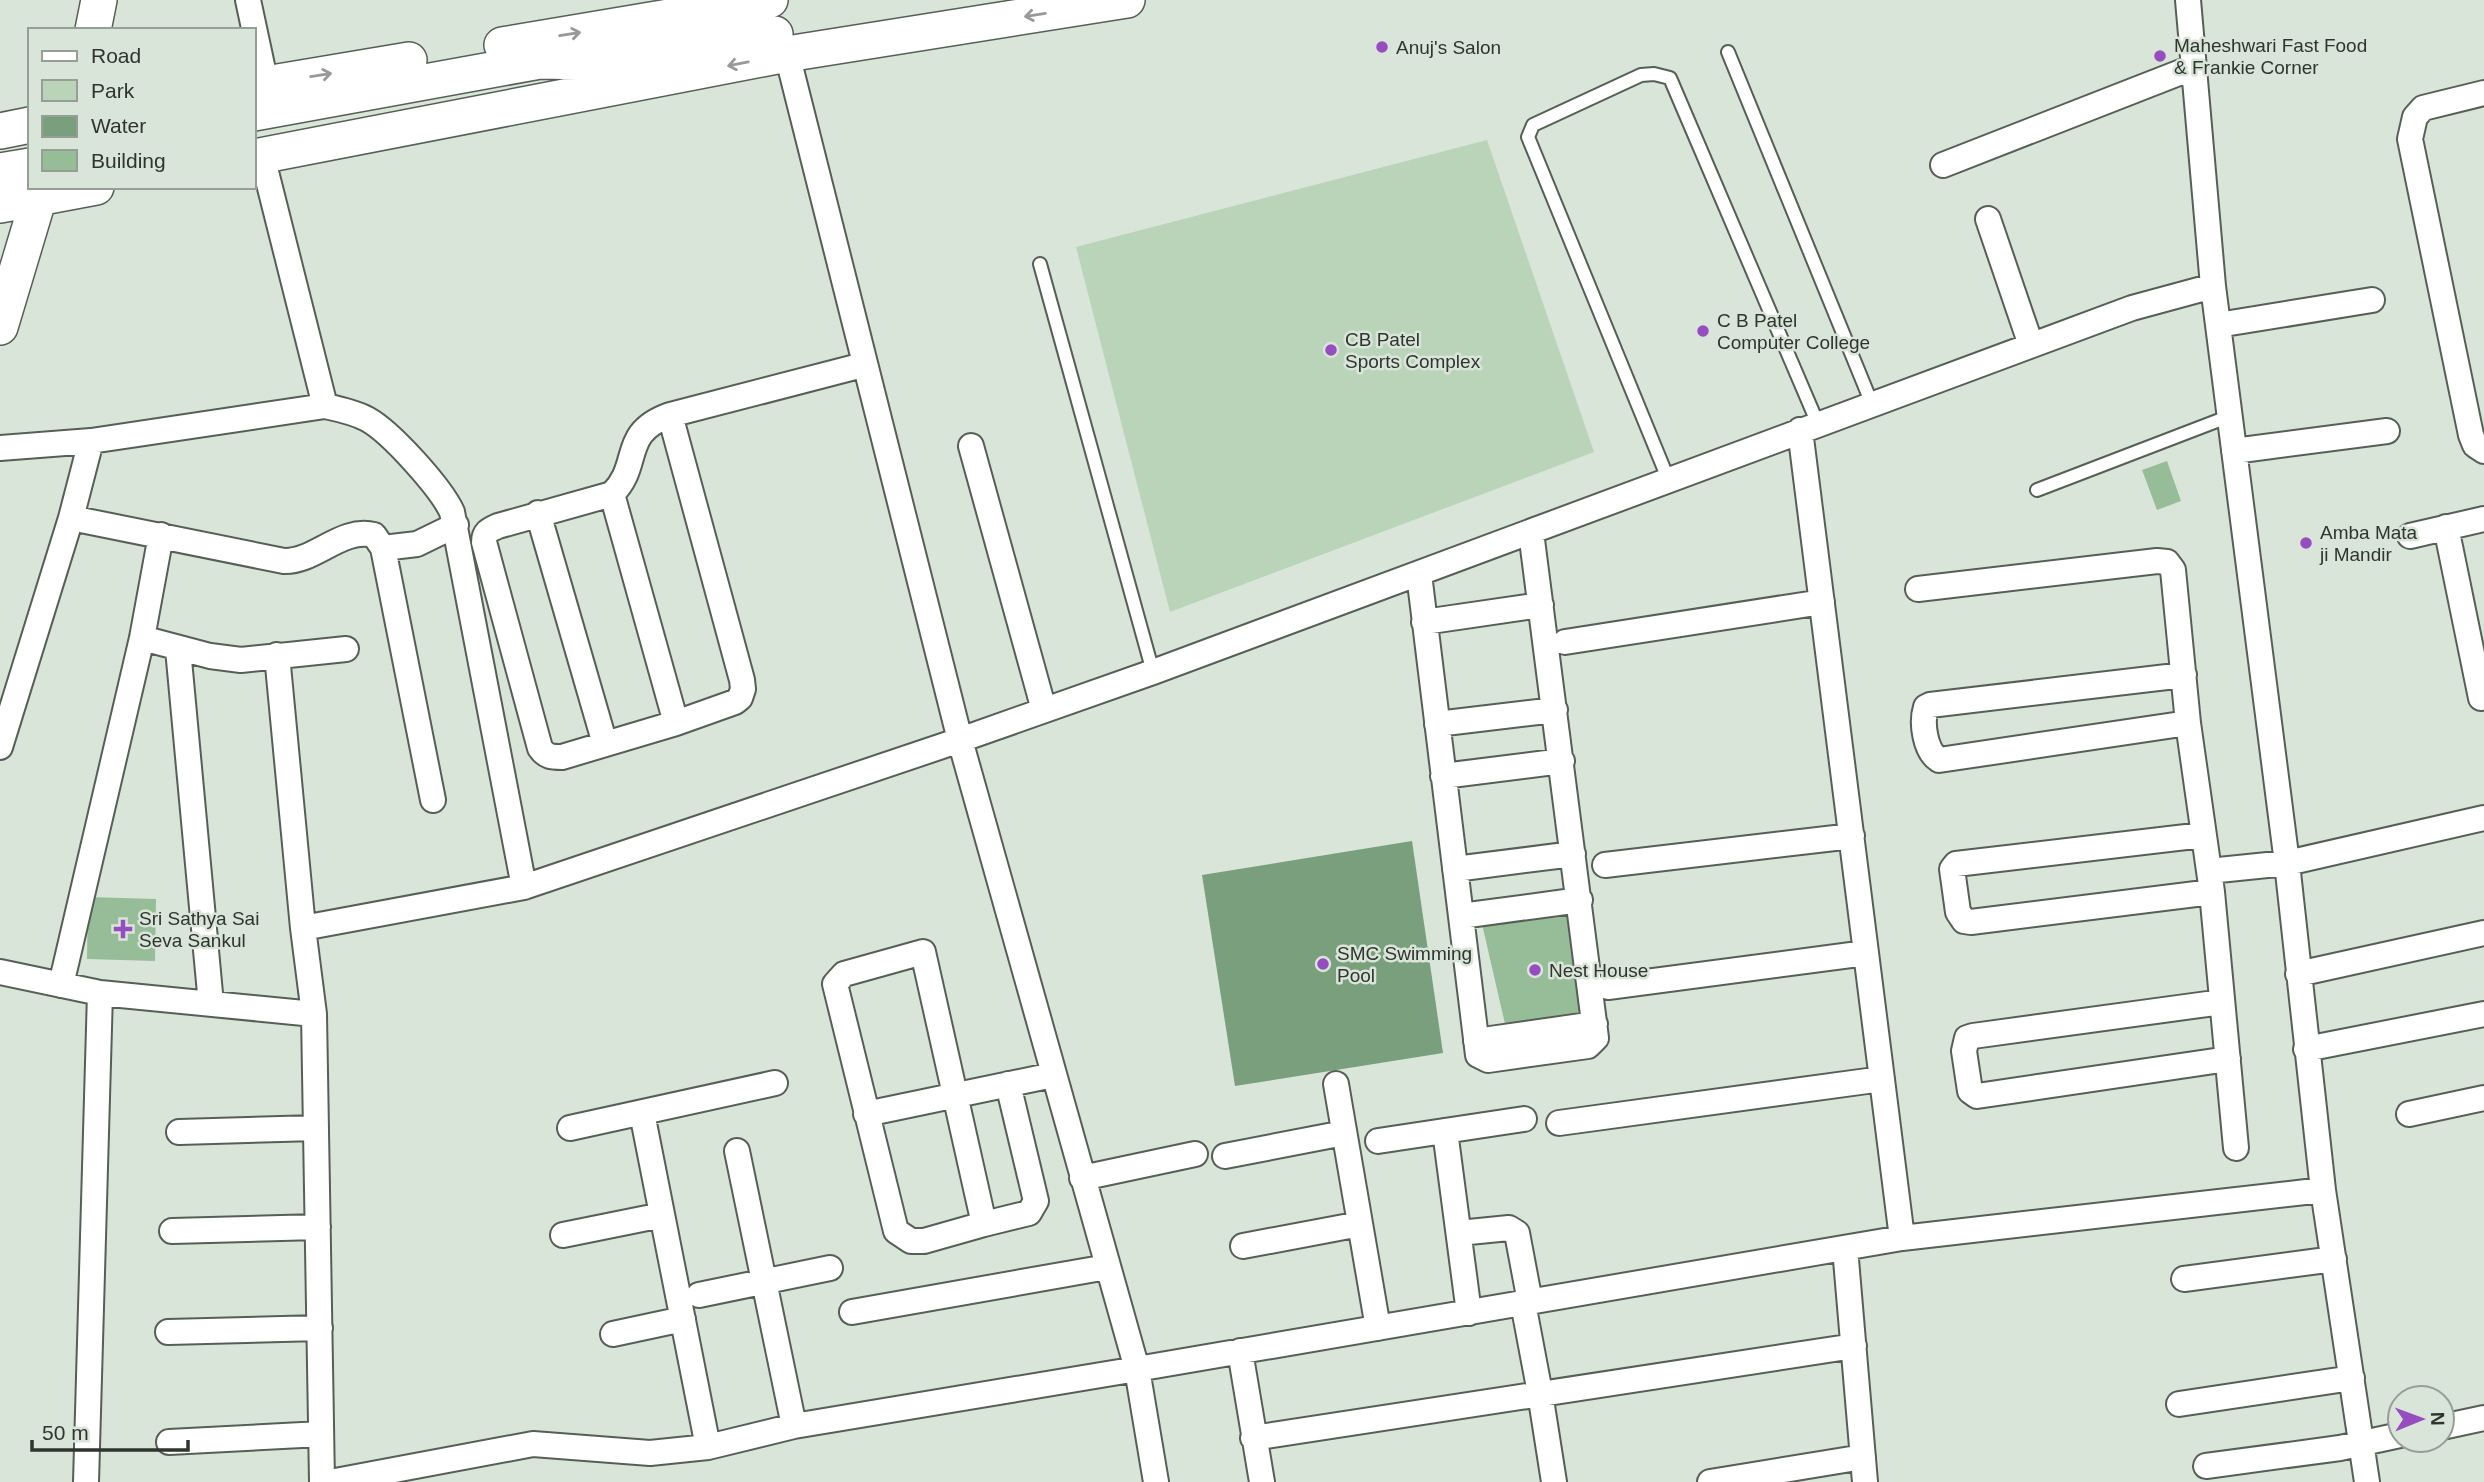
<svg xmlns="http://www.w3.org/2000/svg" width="2484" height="1482" font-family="Helvetica,sans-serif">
	<rect width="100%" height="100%" fill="#dae5da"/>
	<path fill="#b9d4b9" d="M1487,140L1594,452L1170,612L1076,247Z"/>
	<path fill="#7a9f7c" d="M1412,841L1443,1053L1235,1086L1202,875Z"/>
	<path fill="#97bd98" d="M2167,461L2181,501L2157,510L2142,470Z
		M88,897L156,899L155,961L87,959Z
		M1571,916L1584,1017L1505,1024L1482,924Z"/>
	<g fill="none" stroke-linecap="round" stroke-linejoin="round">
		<g stroke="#565f56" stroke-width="16">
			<path id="lane" d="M1728,52L1872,404
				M1040,264L1153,672
				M1669,481L1528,137L1533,125L1641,75L1654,74L1670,78L1818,424
				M2037,490L2230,416"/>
		</g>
		<g stroke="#565f56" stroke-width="28">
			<path id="street" d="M248,0L266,84
				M2188,0L2213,286L2287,863L2323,1190L2367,1482
				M787,54L960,740L1137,1369L1156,1482
				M2484,93L2423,108L2415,117L2410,139L2471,435L2475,445L2484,451
				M1943,165L2194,67
				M1988,219L2031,345
				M2218,325L2372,300
				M325,406C339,409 354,412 367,419C391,432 441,488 452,512L524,887
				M670,415L742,680L743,689L740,698L735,702L676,723L562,757C552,757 546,757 540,748L484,542C484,532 489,530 498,526L612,494C642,465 619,433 670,415L863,365L864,363
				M1800,430L1902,1238
				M971,446L1044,710
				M0,448L91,441L325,406L262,156
				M2234,451L2387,431
				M612,494L676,723
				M538,513L605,744
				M71,518L284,561C315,562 341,527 374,535L383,548L433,800
				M2446,527L2481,698
				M2410,536L2484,519
				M383,548L417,544L456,525
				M1419,574L1478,1055L1488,1060L1588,1046L1596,1038L1531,532
				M1918,589L2157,561L2167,562L2173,570L2188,723L2212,892L2236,1148
				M1424,622L1541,605
				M142,638L210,656L241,660L346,649
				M1565,642L1822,602
				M178,649L211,1004
				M277,655L303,928L314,1014L322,1482
				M2184,675L1930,705L1926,707C1921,723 1925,751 1939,760L2188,723
				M1437,724L1555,710
				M0,747L71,518L91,441
				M1443,776L1562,761
				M2203,835L1956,864L1952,869L1958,912L1964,921L1971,922L2212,892
				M1605,865L1852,836
				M1455,869L1573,854
				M2209,871L2287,863L2484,818
				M1461,916L1580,900
				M303,928L524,887L960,740L1153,672L2132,308L2213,286
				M923,952L984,1224L924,1241H911L896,1231L835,984L844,974Z
				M0,972L100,993L314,1014
				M2298,974L2484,933
				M61,985L142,638L161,535
				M1608,987L1866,953
				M2222,1002L1973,1036L1967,1038L1964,1051L1970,1091L1977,1096L2228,1059
				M1476,1041L1595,1024
				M2306,1049L2484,1014
				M1336,1084L1378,1328
				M642,1113L708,1447
				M866,1114L1053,1075
				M2409,1114L2484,1098
				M1559,1123L1882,1079
				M570,1128L775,1083
				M1445,1131L1469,1313
				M179,1132L316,1128
				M1378,1141L1524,1119
				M737,1151L794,1426
				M1225,1156L1344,1133
				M1082,1178L1195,1154
				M984,1224L1029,1213L1036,1201L1008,1084
				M172,1231L318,1227
				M1459,1233L1509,1228L1517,1233L1530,1302
				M563,1235L662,1215
				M1243,1246L1360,1224
				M1845,1248L1865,1482
				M2184,1279L2334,1259
				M699,1295L830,1268
				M1523,1303L1540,1393L1554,1482
				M852,1312L1107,1267
				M168,1332L320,1328
				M613,1334L683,1319
				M1240,1351L1262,1482
				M2179,1404L2352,1378
				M2442,1427L2484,1418
				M1253,1438L1854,1346
				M169,1442L321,1434
				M2206,1466L2340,1448L2400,1435
				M86,1482L100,993
				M330,1482L533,1444L650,1453L708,1447L794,1426L1137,1369L1902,1238L2323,1190
				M1710,1482L1863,1457"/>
		</g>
		<g stroke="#565f56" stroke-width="38">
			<path id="secondary" d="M93,30L99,0
				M502,45L770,0
				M254,86L409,60
				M254,113L540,61L589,62L775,34
				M0,131L30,125
				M254,157L787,54L1127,0
				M0,171L30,166
				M0,205L96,187
				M0,327L42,187"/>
		</g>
		<use href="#lane" stroke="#fff" stroke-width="12"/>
		<use href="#street" stroke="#fff" stroke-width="24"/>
		<use href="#secondary" stroke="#fff" stroke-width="35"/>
	</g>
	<defs><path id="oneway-shaft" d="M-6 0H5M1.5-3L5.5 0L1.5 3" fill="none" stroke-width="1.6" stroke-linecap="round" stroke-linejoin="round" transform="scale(1.75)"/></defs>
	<g stroke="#979a97">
		<use href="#oneway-shaft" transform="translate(1035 15) rotate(171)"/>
		<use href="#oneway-shaft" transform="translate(570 34) rotate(-9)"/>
		<use href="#oneway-shaft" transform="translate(738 64) rotate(169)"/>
		<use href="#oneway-shaft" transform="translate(321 75) rotate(-9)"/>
	</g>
	<g fill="#964dc0" stroke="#dae5da" stroke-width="2.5">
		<circle cx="1382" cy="47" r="7"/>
		<circle cx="2160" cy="56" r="7"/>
		<circle cx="1703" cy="331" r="7"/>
		<circle cx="1331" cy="350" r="7"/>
		<circle cx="2306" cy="543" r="7"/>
		<path d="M119.5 918.5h7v7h7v7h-7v7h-7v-7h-7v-7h7z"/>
		<circle cx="1323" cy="964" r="7"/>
		<circle cx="1535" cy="970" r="7"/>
	</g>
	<g text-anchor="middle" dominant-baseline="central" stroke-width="5" stroke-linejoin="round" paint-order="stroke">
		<g font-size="19" fill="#2f342f" stroke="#dae5da" text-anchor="start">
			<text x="2174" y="45">Maheshwari Fast Food<tspan x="2174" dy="22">&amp; Frankie Corner</tspan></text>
			<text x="1396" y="47">Anuj's Salon</text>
			<text x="1717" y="320">C B Patel<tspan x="1717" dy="22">Computer College</tspan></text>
			<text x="1345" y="339">CB Patel<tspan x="1345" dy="22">Sports Complex</tspan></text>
			<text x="2320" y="532">Amba Mata<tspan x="2320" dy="22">ji Mandir</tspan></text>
			<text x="139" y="918">Sri Sathya Sai<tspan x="139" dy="22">Seva Sankul</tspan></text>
			<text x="1337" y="953">SMC Swimming<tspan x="1337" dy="22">Pool</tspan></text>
			<text x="1549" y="970">Nest House</text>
		</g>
	</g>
	<rect x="28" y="28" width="228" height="161" fill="#dae5da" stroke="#969e96" stroke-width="2"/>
	<rect x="42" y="51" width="35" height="10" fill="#ffffff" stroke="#969e96" stroke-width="2"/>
	<text x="91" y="63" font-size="21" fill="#2f342f">Road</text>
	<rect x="42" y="80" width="35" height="21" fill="#b9d4b9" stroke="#969e96" stroke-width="2"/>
	<text x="91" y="98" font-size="21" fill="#2f342f">Park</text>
	<rect x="42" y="116" width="35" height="21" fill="#7a9f7c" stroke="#969e96" stroke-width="2"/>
	<text x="91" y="133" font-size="21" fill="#2f342f">Water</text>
	<rect x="42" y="150" width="35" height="21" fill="#97bd98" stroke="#969e96" stroke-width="2"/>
	<text x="91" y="168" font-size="21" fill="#2f342f">Building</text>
	<g transform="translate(2421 1419) rotate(89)"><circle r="33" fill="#dae5da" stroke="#969e96" stroke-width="2"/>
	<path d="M0-5L12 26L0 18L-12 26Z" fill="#964dc0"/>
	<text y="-10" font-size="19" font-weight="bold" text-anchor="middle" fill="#2f342f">N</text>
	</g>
	<path d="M32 1440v10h156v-10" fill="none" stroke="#2f342f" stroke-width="3.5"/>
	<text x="42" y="1440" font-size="21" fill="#2f342f" stroke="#dae5da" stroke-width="5" paint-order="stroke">50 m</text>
</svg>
